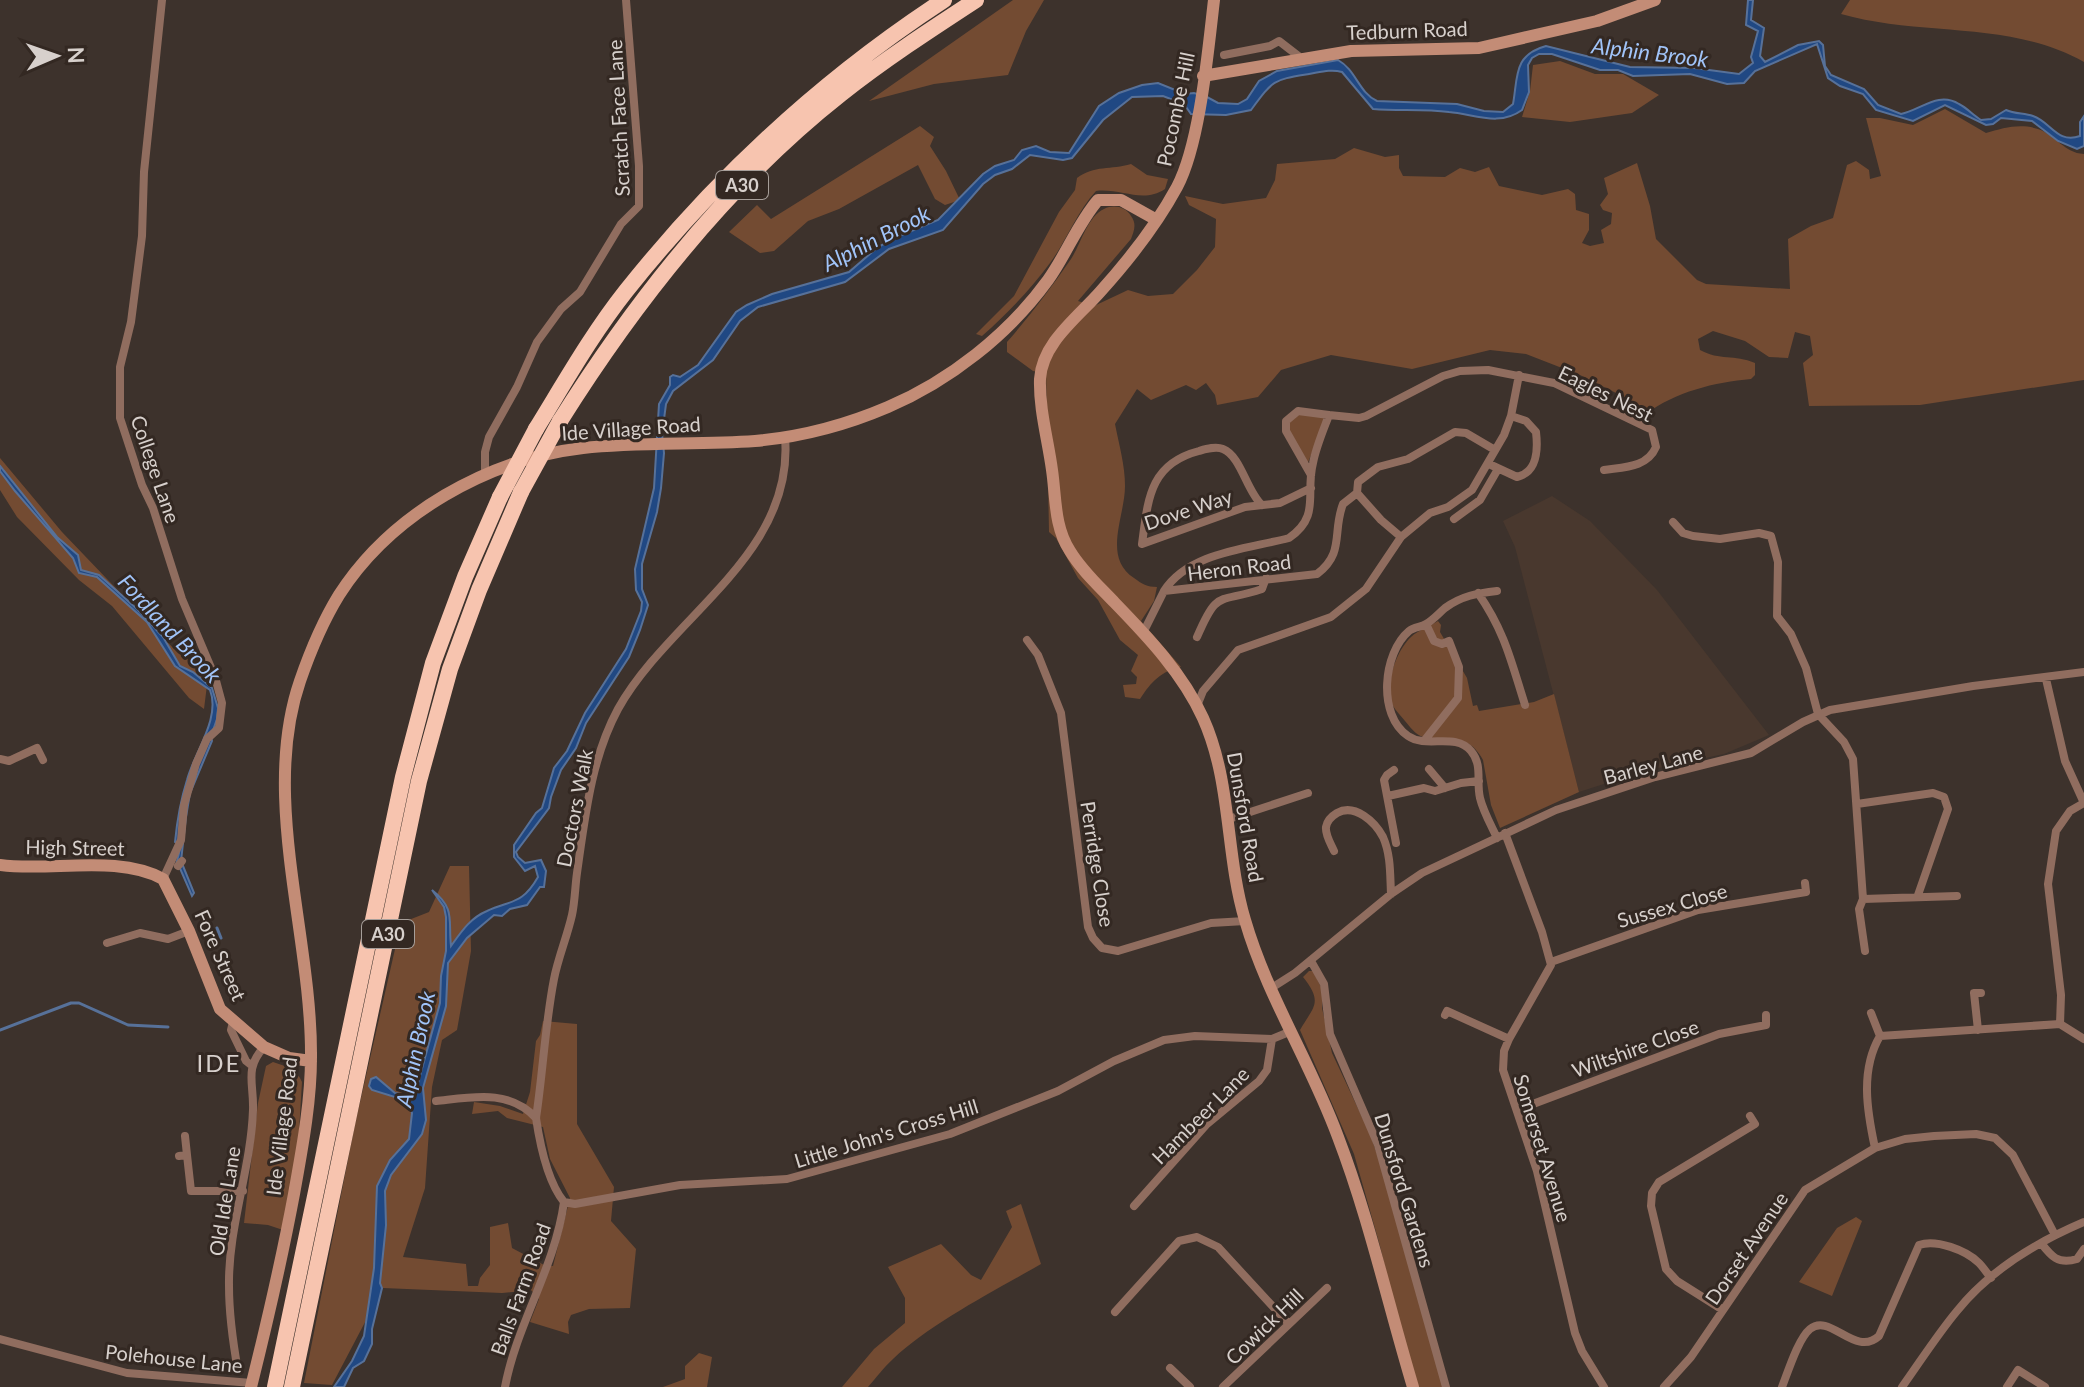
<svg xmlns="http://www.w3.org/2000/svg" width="2084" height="1387" font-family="Lato,sans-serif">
	<rect width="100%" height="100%" fill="#3d322c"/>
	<path fill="#49382e" d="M1552,496L1590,521L1657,590L1769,735L1724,754L1644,771L1579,792L1515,547L1503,521Z"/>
	<path fill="#734b32" d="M1013,0H1044L1026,31L1008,75L934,84L869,101Z
		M1850,0H2084V62C2010,20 1921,37 1841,14Z
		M1560,61L1595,74H1623L1659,95L1632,113L1570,122L1522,117L1530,91L1533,65Z
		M1945,109L1986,133C2003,128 2020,123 2038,129C2056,135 2064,153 2084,154V380L1920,405L1809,406L1803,363L1813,355L1810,336L1795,332L1788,358L1769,357L1745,341L1713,331L1698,339L1700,350C1720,361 1734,354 1755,363V375L1751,379C1715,382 1675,392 1646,414L1634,402L1580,375L1526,354L1490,350L1412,369L1331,355L1281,370L1258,397L1217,405L1215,395L1206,383L1196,390L1186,385L1151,400L1137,389L1115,424C1119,445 1125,465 1125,486C1125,517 1102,557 1134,578C1142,584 1147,587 1157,587L1154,601L1141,621L1181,667C1161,671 1151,682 1140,699L1125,697L1123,685L1136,684L1137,677L1131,671L1138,655L1120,640L1098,600L1078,578L1056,538L1049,532L1046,374L1033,371L1007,352V342C1030,316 1051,288 1071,259C1081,244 1087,217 1104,209C1114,204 1126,207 1131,216C1137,224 1134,231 1131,239L1078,301L1094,306L1128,290L1148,296L1173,294L1197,270L1215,247L1216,219L1189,205L1185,196L1223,204L1266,198L1275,180L1277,164L1335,159L1354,148L1385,157L1399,155V168L1403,176L1445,177L1460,168L1475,172L1489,167L1499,186L1542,195L1568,189L1575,194L1576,210L1589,214V230L1582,243L1590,246L1604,243L1601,230L1611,224L1612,213L1603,210L1600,205L1608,194L1604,178L1637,163L1650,206L1656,239L1697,280L1706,284L1790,289L1788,239L1811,226L1833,218L1847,165L1856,161L1869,170L1870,179L1881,176L1866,118H1880L1913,125Z
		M920,126L934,137L930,146L946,171L960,200L945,205L935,199L918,165L839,209L808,221L774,251L760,253L729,232L757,205L771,219Z
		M1131,164L1147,175L1168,179L1165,189C1143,204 1121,188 1096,191C1076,213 1067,240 1050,263C1030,290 1007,314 982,336L976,334L1014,296L1059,212L1075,190L1077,178C1094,165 1111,170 1131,164Z
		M1298,414L1323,417L1325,420L1307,465L1290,433V421Z
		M0,458L62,532L174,649L189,639L208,677L204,709L189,698L112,606L79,580L17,517L0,490Z
		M1438,621L1441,625L1440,632L1467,678L1473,706L1477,705L1479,711L1534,702L1554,694L1579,792L1500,828L1491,805L1483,760C1466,729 1448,746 1423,737C1416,735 1410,727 1405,721C1401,716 1396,711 1393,706C1383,687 1396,651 1411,637C1418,630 1429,627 1438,621Z
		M450,866H469L471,951L457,1030L442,1040L432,1087L425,1188L403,1257L466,1264L468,1286H478L480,1278L490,1265V1227L508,1223L512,1248L544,1265L553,1266L570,1198L550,1159L543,1127L507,1118L498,1111L472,1114L474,1102L500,1106L523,1114L530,1092L536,1041L540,1035L543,1021L577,1024V1124L614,1187L611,1221L636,1249L630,1308L589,1309L571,1315L568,1322L569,1334L530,1322L539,1299L531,1290L502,1293L383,1288L332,1385L304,1383L355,1124L401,923L429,912Z
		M1309,971H1313L1322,989V1008L1332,1053L1370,1134L1381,1166L1443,1387H1418L1396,1313L1380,1246L1354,1154L1300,1030C1313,1007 1324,1003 1303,977Z
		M273,1062C285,1066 297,1069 302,1082L298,1148L283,1230L268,1225L244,1223L258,1103L266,1066Z
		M1021,1204L1041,1264C996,1290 931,1323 893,1359C884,1367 876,1378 868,1387H842L874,1349L905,1323V1298L888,1267L941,1244L971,1275L981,1280L1012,1227L1006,1211Z
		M1856,1217L1862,1221L1832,1296L1799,1282L1837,1228Z
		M699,1353L712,1357L707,1387H663L685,1379V1366Z"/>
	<path fill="#204883" stroke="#577199" stroke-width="2" d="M1748,0H1753L1751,20L1764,28L1760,56L1765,62L1798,45L1819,41L1823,45L1825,66L1831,75L1864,89L1878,105L1901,114C1921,110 1938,91 1959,104C1967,108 1973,115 1981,120L1991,119L2006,110C2015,114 2024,113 2033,116C2051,122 2057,144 2080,136V122L2084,116V146L2077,149L2058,141L2032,121L2001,118L1993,124L1986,125L1945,105L1913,121L1876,110L1863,94L1840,86L1828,78L1817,44L1755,71L1744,83L1727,84L1690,74L1633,76L1618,70H1600L1552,54H1539L1532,58L1528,65L1529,92L1522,110C1499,127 1474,114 1449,112C1423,109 1398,111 1373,109L1342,72C1331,69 1321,72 1309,74C1273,80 1274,79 1251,110L1226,115L1191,114L1184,104L1163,96L1132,97L1103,120L1072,158L1063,160L1030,155L1012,169L995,175L983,184L943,230L889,249L845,282L758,307L740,321L713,360L673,391L666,404L662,434L664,453L661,488L657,512L642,564V589L648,605L640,630L629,657L586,723L576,748L561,770L551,797L549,808L516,852L518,857L525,863L541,860L546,871L544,887H540L527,905L510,909L502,916L494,915L467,938L448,963L446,1006L423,1088L426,1120L422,1134L391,1175L385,1191L386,1225L380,1283L382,1288L372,1329V1344L364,1361L353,1368L344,1387H334L352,1361L364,1336L374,1268L377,1186L390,1160L409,1139L412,1113L408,1101L372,1090L369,1086L371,1079L376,1077L395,1093L410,1096L415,1094L440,1003L441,976L446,951V917L444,907L432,890C456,909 448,920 451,946C461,932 470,918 487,911C511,900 522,905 538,877L535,866L525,871L514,857V845L536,813L542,808L554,768L567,751L585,713L626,649L641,611L642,602L636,590L635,569L654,488L659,404L670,385V377L673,375L680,377L698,365L736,312L747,305L772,294L849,272L878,247L897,237L938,220L983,174L995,166L1014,160L1022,150L1036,146L1050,152L1069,153L1099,106L1119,93L1142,85L1158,83L1185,94L1194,93L1207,97L1218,103L1238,104L1247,99L1259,81L1277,71L1338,60C1356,70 1359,93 1377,101L1457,104L1484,111L1503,112L1513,104C1518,77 1513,55 1546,46L1630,67L1694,68L1739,74L1753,63L1751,57L1758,31L1746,25Z
		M0,466L57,537L78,555L81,570L99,575L138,610L163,637L180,666L193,672L212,688L218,708L217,719L211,736L212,741L190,793L186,817L181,861L194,893L192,896L179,866L176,865L181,845L175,842C177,821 181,799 187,780C194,753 221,718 210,690L175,666L147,622L97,577L79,573L73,558L15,491L0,471Z"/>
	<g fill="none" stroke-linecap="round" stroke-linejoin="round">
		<path stroke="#577199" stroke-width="3" d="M217,928L221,938
			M0,1030L71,1003H79L128,1025L168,1027"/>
		<path stroke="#906d5f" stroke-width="8" d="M162,0L144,172L142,236L131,322L120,367V418L142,485L153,508L182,599L215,677L222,703L219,728L207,739L196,764L184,805L181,840L163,879
			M1224,55L1270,46L1279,41L1301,58
			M1489,464L1517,477C1538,472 1538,449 1536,432L1526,421L1511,416
			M485,475V452L489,437L517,387L537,342L561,309L580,292L621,224L639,206V166L626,0
			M1311,475L1286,431V421L1298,411L1329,415
			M1357,493L1358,482L1378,467L1408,459L1455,432L1466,433L1495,450
			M1357,493L1381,520L1401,537
			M1262,505C1247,492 1241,456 1223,449C1216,446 1206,449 1199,451C1149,464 1148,500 1142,544L1245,507L1280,503L1311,488
			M1454,519L1480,500L1498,469
			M1673,522L1683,533L1693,536L1720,539L1759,533L1771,536L1778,562L1777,616L1791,634L1806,668L1818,714L1844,742L1853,759L1863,899L1859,909L1865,951
			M1164,591C1189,552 1248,549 1289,538C1321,516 1305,494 1313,463C1316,447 1323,431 1329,415L1359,418L1366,416L1443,376L1460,371L1488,370L1554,383L1652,430L1656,447C1647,468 1623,467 1604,470
			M1497,591C1478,593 1461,596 1445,608C1439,613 1433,620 1426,624C1421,627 1414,627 1409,631C1383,653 1377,715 1408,736C1427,749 1455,732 1471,751C1483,765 1476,782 1480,798C1483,811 1491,825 1497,838
			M1478,593C1505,632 1511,661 1525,705
			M1143,633L1164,591L1317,574C1345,553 1332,532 1343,504L1357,493
			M1197,637C1218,588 1218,604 1262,589L1266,578
			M1027,640L1038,655L1061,713L1088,927L1093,938L1102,948L1118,951L1211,923L1245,921
			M2046,679L2065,761L2084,803
			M1197,706L1203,691L1238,650L1331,617L1366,589L1401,537L1430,513L1448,507L1472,490L1504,435L1511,416L1519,375
			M1424,741L1458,698L1459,667L1449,641L1442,644L1434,641L1426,624
			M0,759L9,761L37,748L43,760
			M1429,769L1445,788
			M1394,770L1387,775L1384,780L1396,843
			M1388,796L1424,788L1435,791L1461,783L1479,781
			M1857,804L1933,793L1944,797L1948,809L1918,895
			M1229,819L1308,793
			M1505,833L1542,932L1551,965L1509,1039L1504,1051L1503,1070L1537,1171L1575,1333L1582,1351L1604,1387
			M1334,851C1331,844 1325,835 1326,827C1327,821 1332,816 1337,813C1355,803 1375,822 1383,837C1391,855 1390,875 1391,894
			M178,866L182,861
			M1863,899L1957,896
			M107,943L140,933L168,939L189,931
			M1311,961L1324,984L1330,1034L1378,1145L1446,1387
			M1551,962L1698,910L1806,892L1805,883
			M1270,989L1295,973L1391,894L1422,873L1556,810L1655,777L1751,753L1803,722L1830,710L1973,686L2084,672
			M1871,1013L1880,1036
			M1445,1015L1447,1011L1509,1039
			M233,1022L231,1030L246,1061L251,1065
			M2060,1024L2061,995L2048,884L2056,831L2070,811L2084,803
			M1978,1030L1974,993H1981
			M436,1101C473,1097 509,1089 536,1118
			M1517,1110L1719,1034L1766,1025V1015
			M185,1136L187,1155
			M1875,1148C1867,1111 1860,1070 1880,1036L2060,1024L2084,1039
			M179,1156L187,1155L191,1191H243
			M564,1202C547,1181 540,1145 536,1118C543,1072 545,1025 554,979C558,958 567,937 572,915C575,901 575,887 577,873C585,817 591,759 618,709C670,616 795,555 785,437
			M564,1202L575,1204L680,1185L787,1179L950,1134L1058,1091L1114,1061L1164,1040L1195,1036L1272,1039L1289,1032
			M1134,1206L1206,1125L1259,1081L1267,1070L1272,1039
			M2041,1243C2051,1256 2058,1265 2077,1259L2084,1249
			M1723,1310L1677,1281L1666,1269L1651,1206L1652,1193L1659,1182L1755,1124L1750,1116
			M1115,1312L1179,1241L1197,1237L1218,1247L1288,1323
			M0,1339L127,1373L252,1383
			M1170,1368L1190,1387
			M238,1371C233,1343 229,1314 229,1286C228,1227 251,1169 253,1110C254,1083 244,1069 264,1047
			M505,1387C517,1323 555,1268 564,1202
			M1223,1387L1327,1288
			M1664,1387L1691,1357L1805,1190L1875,1148L1905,1139L1934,1136L1976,1134L1995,1138L2013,1155L2055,1235
			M1782,1387C1788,1372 1798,1339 1810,1329C1830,1312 1855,1358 1879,1336L1919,1245C1936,1239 1966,1250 1979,1263C1983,1267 1987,1273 1991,1278
			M1902,1387C1920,1362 1937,1335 1957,1311C1989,1271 2037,1242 2084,1222
			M2007,1387L2018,1370L2045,1387"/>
		<path stroke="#c38c76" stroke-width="12" d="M1214,0C1208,51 1200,144 1177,187C1157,224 1128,261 1100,292C1078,317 1042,343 1040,379C1039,409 1048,440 1052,470C1056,497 1054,527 1070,551C1082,571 1099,586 1115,603C1148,637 1183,674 1203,718C1232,782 1225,853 1245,920C1267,996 1311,1063 1338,1137C1369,1218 1388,1304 1413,1387
			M1203,76L1351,51L1479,48L1597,21L1655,0
			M0,865C50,872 118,854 163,879L189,931L220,1009L264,1047L289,1058L311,1061
			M251,1387C267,1323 282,1258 294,1194C302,1149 311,1103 311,1057C312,936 260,797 300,681C310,652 323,621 339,595C391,514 488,459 583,448C640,442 697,445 755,441C800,437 846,425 888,407C949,381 1008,335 1048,280C1066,255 1078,223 1098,200H1121L1155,219"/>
		<path stroke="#f7c4af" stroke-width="16" d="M560,421C636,300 728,183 841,94C884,60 930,30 976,0
			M536,429C565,382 592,334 626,291C716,178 823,79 944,0
			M275,1387L403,777L433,663L465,577L500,497
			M292,1387L419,781L450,669L479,590L521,492"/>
		<path stroke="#f7c4af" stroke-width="16" d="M521,492L560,421
			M500,497L536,429"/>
	</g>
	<g text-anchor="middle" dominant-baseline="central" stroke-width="6" stroke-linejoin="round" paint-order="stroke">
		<g fill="#332822" stroke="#a69e99" stroke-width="2">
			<rect x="716" y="171" width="52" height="28" rx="6"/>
			<rect x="362" y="920" width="52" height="28" rx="6"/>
		</g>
		<g font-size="18" font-weight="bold" fill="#d7d0cc">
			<text x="742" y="185">A30</text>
			<text x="388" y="934">A30</text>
		</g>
		<g font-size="20" fill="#d7d0cc" stroke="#332822">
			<text transform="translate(1407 30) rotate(-2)">Tedburn Road</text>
			<text transform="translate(1175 109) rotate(-78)">Pocombe Hill</text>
			<text transform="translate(618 118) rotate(-93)">Scratch Face Lane</text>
			<text transform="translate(1606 393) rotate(26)">Eagles Nest</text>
			<text transform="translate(631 428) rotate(-4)">Ide Village Road</text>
			<text transform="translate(156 469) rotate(71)">College Lane</text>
			<text transform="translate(1188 509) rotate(-18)">Dove Way</text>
			<text transform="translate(1239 567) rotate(-7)">Heron Road</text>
			<text transform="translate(1653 764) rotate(-15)">Barley Lane</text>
			<text transform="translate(574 808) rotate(-79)">Doctors Walk</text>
			<text transform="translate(1246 817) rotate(80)">Dunsford Road</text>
			<text transform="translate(75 847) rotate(1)">High Street</text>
			<text transform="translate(1098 864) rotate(81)">Perridge Close</text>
			<text transform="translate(1672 905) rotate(-16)">Sussex Close</text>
			<text transform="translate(221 955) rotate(66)">Fore Street</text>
			<text transform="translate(1635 1048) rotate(-20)">Wiltshire Close</text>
			<text transform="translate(1200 1115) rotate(-45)">Hambeer Lane</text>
			<text transform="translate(281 1126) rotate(-83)">Ide Village Road</text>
			<text transform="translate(886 1133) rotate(-17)">Little John's Cross Hill</text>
			<text transform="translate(1543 1148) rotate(73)">Somerset Avenue</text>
			<text transform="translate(1405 1190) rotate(73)">Dunsford Gardens</text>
			<text transform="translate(224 1201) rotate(-81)">Old Ide Lane</text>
			<text transform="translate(1746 1248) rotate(-56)">Dorset Avenue</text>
			<text transform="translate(520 1289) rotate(-70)">Balls Farm Road</text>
			<text transform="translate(1264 1326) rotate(-44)">Cowick Hill</text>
			<text transform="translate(174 1358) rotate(6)">Polehouse Lane</text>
		</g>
		<g font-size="22" font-style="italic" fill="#a1c4f9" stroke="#332822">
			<text transform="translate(1650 52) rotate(7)">Alphin Brook</text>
			<text transform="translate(876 238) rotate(-27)">Alphin Brook</text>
			<text transform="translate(170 628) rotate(47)">Fordland Brook</text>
			<text transform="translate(415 1049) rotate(-78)">Alphin Brook</text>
		</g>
		<g font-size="24" letter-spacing="2" fill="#d7d0cc" stroke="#332822">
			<text x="219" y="1062">IDE</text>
		</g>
	</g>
	<g transform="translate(56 56) rotate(88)" stroke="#332822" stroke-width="6" paint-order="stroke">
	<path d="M0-6L14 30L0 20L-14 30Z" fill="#d7d0cc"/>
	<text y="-12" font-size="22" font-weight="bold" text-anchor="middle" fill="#d7d0cc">N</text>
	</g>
</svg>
